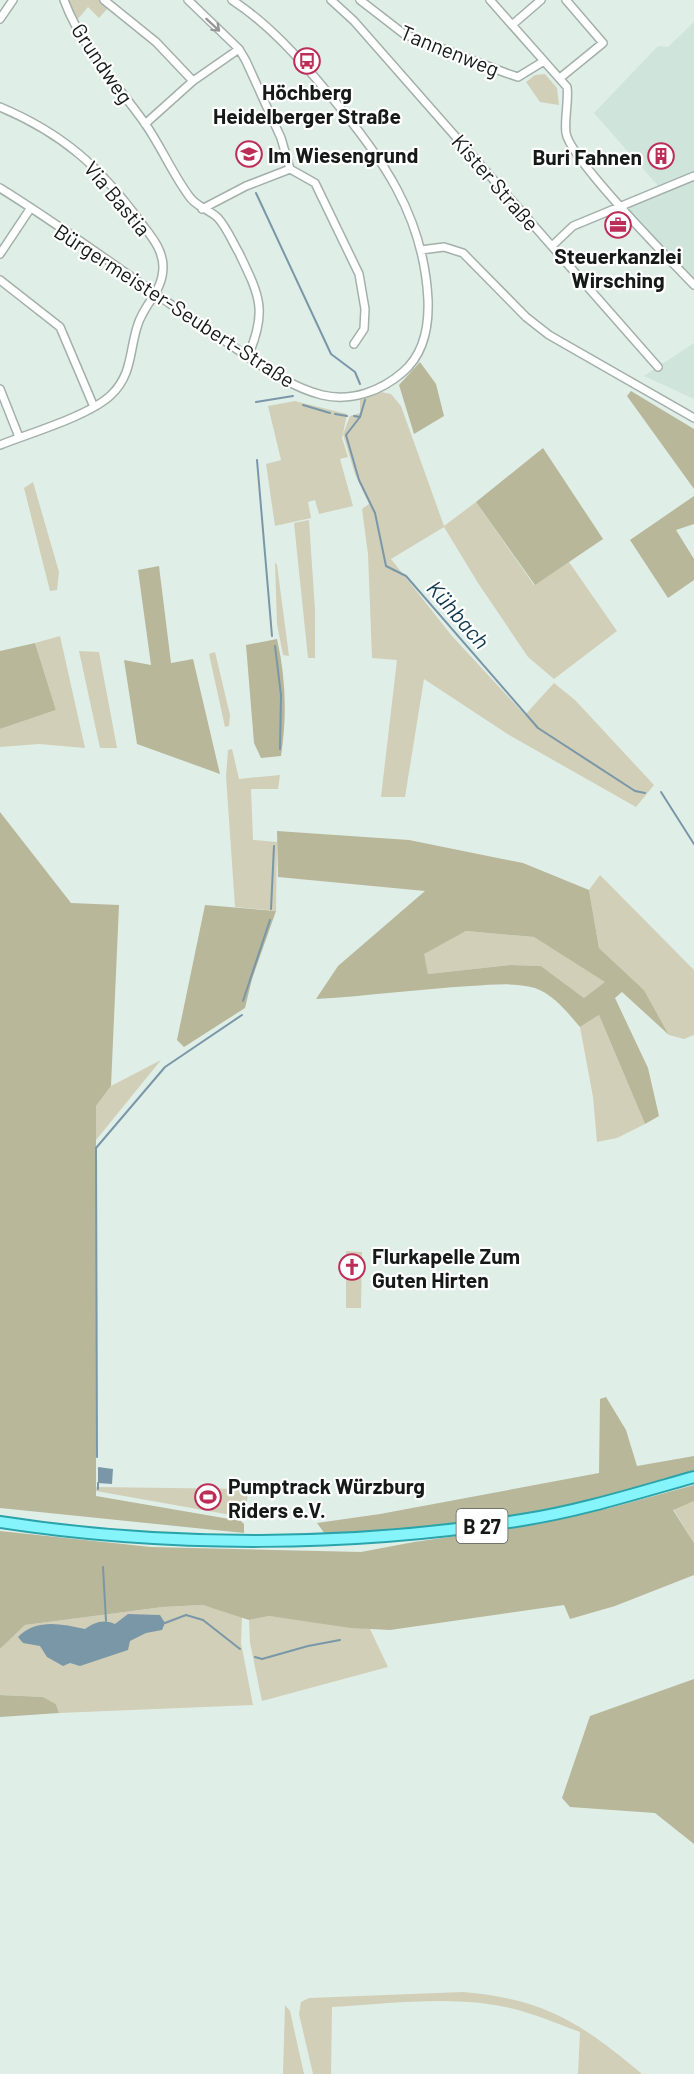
<svg xmlns="http://www.w3.org/2000/svg" width="694" height="2074" font-family="Barlow,sans-serif">
	<rect width="100%" height="100%" fill="#e0eee8"/>
	<path fill="#cfe5dc" d="M694,22V282L624,208L660,188L594,113L658,46L668,47Z
		M694,343V399L644,376Z"/>
	<path fill="#d1cfb8" d="M68,0H102L107,9L99,18L88,7L77,20Z
		M545,74L557,88L559,105L540,102L526,82L535,75Z
		M381,392L391,394L401,406L444,526L476,502L534,585L569,562L617,631L554,679L528,657L478,583L444,527L391,559L452,636L525,715L554,683L575,700L654,785L636,807L509,735L424,679L405,797H381L397,660L372,658L368,554L362,509L369,504L355,474L343,434L350,416L360,413V400Z
		M295,401L347,414L342,438L348,457L340,459L353,506L319,514L315,500L308,502L311,518L275,526L266,464L281,460L268,406Z
		M33,482L59,572L57,590L50,591L24,488Z
		M309,520L315,610V658H308L294,523Z
		M275,562L277,565L289,656L283,655L277,624Z
		M60,636L85,748L39,744L0,747V729L56,710L35,643Z
		M79,651L99,652L117,748H100Z
		M215,652L230,715L229,726L225,727L209,654Z
		M232,749L239,779L280,775L278,789H251L253,840L277,842L276,911L235,907L226,776L228,750Z
		M600,875L694,970V1035L684,1039L669,1035L644,990L599,948L589,890Z
		M466,931L534,937L606,982L584,998L541,966L511,965L428,974L423,954Z
		M599,1015L645,1124L617,1138L597,1142L593,1097L580,1027Z
		M161,1060L96,1140V1106L111,1086Z
		M346,1251L362,1252L361,1308H346Z
		M96,1487L248,1489L246,1515L242,1517L96,1491Z
		M694,1501V1543L673,1509Z
		M203,1605L242,1616L241,1643L253,1705L59,1713L56,1704L43,1697L0,1695V1649L25,1625L163,1607Z
		M269,1616L370,1629L388,1667L262,1701L250,1643L249,1620Z
		M463,1992C545,1999 581,2023 642,2074H578L580,2032C550,2021 521,2008 488,2004C438,1997 383,2004 332,2007L331,2074H313L299,2014L301,2002L309,1998Z
		M285,2005L290,2011L304,2074H283Z"/>
	<path fill="#b8b799" fill-rule="evenodd" d="M420,362L436,384L444,416L414,434L399,385Z
		M631,391L694,429V489L627,396Z
		M543,448L603,539L535,585L476,502Z
		M694,496V524L676,530L694,559V580L668,598L630,540Z
		M159,566L171,663L193,659L220,774L137,744L124,660L151,665L138,570Z
		M277,639C286,678 287,717 281,756L261,758L254,743L246,645Z
		M35,643L56,710L0,729V651Z
		M0,812L71,903L119,905L111,1086L96,1106V1496L241,1521L244,1524V1533L0,1508Z
		M277,831L409,840L523,863L589,890L599,948L644,990L669,1035L622,992L615,998L648,1068L659,1116L645,1124L599,1015L580,1027C569,1014 553,994 535,988C515,982 492,985 471,986C419,989 368,996 316,999L338,966L425,891L278,877ZM466,931L534,937L605,982L584,998L541,966L511,965L428,974L424,954Z
		M205,905L276,911L252,979L245,1008L184,1047L177,1040Z
		M606,1397L626,1430L637,1466L694,1456V1473C575,1507 450,1532 325,1534L317,1523L380,1514L599,1473L600,1399Z
		M694,1485V1501L673,1510L694,1543V1575L615,1606L570,1619L564,1605L390,1630L351,1628L269,1616L249,1620L203,1605L163,1607L25,1625L0,1649V1531L151,1547L361,1552L414,1542L526,1526L610,1508Z
		M694,1679V1844L655,1813L570,1807L562,1798L590,1716Z
		M0,1695L43,1697L56,1704L59,1713L0,1717Z"/>
	<path fill="#7a97a8" d="M98,1467L113,1469L112,1484L98,1483Z
		M128,1614L160,1615L165,1623L162,1630L146,1633L130,1641L128,1650L80,1666L70,1663L63,1666L47,1657L40,1646L23,1643L18,1637C37,1618 61,1624 85,1629C96,1622 102,1619 115,1624Z"/>
	<g fill="none" stroke-linecap="round" stroke-linejoin="round">
		<path stroke="#7a97a8" stroke-width="2" d="M256,193L331,354L355,372L360,384
			M365,400L360,417L346,435L359,480L375,513L386,566L406,576L538,728L635,791L645,793
			M256,402L293,396
			M303,405L330,413
			M335,414L347,416
			M354,416L360,417
			M257,460L272,636
			M275,646L281,695L280,749
			M661,792L694,844
			M271,909L274,846
			M243,1001L270,920
			M97,1457L96,1148L165,1067L242,1015
			M98,1489V1483
			M103,1567L106,1621
			M165,1623L186,1615L203,1620L240,1649
			M255,1657L262,1659L308,1646L340,1640"/>
		<g stroke="#a3b0ab" stroke-width="10">
			<path id="street" d="M64,0C81,46 116,83 144,122C161,146 172,173 189,196C196,207 209,209 218,218C227,228 232,241 239,253C259,295 268,310 248,356
				M104,0L156,42L193,81
				M188,0L239,49L246,61L281,138L290,169
				M331,0L354,21L658,367
				M360,0L404,34L506,73L518,77L544,61
				M490,0L567,87C569,102 564,118 566,133C570,159 670,260 694,285
				M0,19L13,0
				M512,25L541,0
				M560,78L603,43L566,0
				M0,107C62,133 99,166 139,220C149,234 163,248 163,267C163,291 145,303 138,324C129,350 133,374 111,395C89,416 30,433 0,445
				M145,124L193,81L239,49
				M290,169L315,183L359,274L365,309L364,329L354,344
				M0,188C76,235 147,290 222,339C252,359 286,386 322,395C352,402 381,391 403,372C424,354 429,327 428,300C424,215 381,156 328,93C300,59 269,24 232,0
				M202,209L246,186L290,169
				M552,246L573,226L694,176
				M421,250L444,247L463,253L526,317L549,335L694,418
				M0,254L30,209
				M0,280L60,327L94,407
				M0,389L19,437"/>
		</g>
		<g stroke="#2aa4aa" stroke-width="14">
			<path id="primary" d="M0,1522C167,1548 355,1547 522,1520C580,1511 637,1493 694,1477"/>
		</g>
		<use href="#street" stroke="#fff" stroke-width="7"/>
		<use href="#primary" stroke="#86f5fb" stroke-width="10"/>
	</g>
	<defs><path id="oneway-shaft" d="M-6 0H5M1.5-3L5.5 0L1.5 3" fill="none" stroke-width="1.6" stroke-linecap="round" stroke-linejoin="round" transform="scale(1.5)"/></defs>
	<use stroke="#969897" href="#oneway-shaft" transform="translate(213 25) rotate(43)"/>
	<defs>
		<g id="bus-ring" transform="scale(1.35)"><circle r="9.5" fill="#fff" stroke="#bc2d58" stroke-width="1.5"/><path d="M-5-6H5V4H4V6H2V4H-2V6H-4V4H-5ZM-3.5-4V0h7V-4ZM-3.5 1.2v1.5H-2V1.2ZM2 1.2v1.5H3.5V1.2Z" fill="#bc2d58"/></g>
		<g id="school-ring" transform="scale(1.35)"><circle r="9.5" fill="#fff" stroke="#bc2d58" stroke-width="1.5"/><path d="M0-5L7-2L0 1L-7-2ZM-4 1L0 2.5L4 1V4Q0 6-4 4Z" fill="#bc2d58"/></g>
		<g id="building-ring" transform="scale(1.35)"><circle r="9.5" fill="#fff" stroke="#bc2d58" stroke-width="1.5"/><path d="M-4-6H4V6H1V3H-1V6H-4ZM-2.5-4.3h1.7v1.8h-1.7ZM.8-4.3h1.7v1.8H.8ZM-2.5-1h1.7V.8h-1.7ZM.8-1h1.7V.8H.8Z" fill="#bc2d58"/></g>
		<g id="office-ring" transform="scale(1.35)"><circle r="9.5" fill="#fff" stroke="#bc2d58" stroke-width="1.5"/><path d="M-6-3h4V-5.5h4V-3h4V5H-6ZM-1-4.5V-3h2v-1.5ZM-6 0V1H6V0Z" fill="#bc2d58"/></g>
		<g id="church-ring" transform="scale(1.35)"><circle r="9.5" fill="#fff" stroke="#bc2d58" stroke-width="1.5"/><path d="M-1.2-6h2.4v3.5h3.3v2.4h-3.3V6h-2.4V-.1h-3.3v-2.4h3.3Z" fill="#bc2d58"/></g>
		<g id="stadium-ring" transform="scale(1.35)"><circle r="9.5" fill="#fff" stroke="#bc2d58" stroke-width="1.5"/><path d="M0-5a6.5 5 0 1 0 0 10a6.5 5 0 1 0 0-10ZM-3.5-1.8h7v3.6h-7Z" fill="#bc2d58"/></g>
	</defs>
	<g fill-rule="evenodd">
		<use href="#bus-ring" x="307" y="61"/>
		<use href="#school-ring" x="249" y="154"/>
		<use href="#building-ring" x="661" y="156"/>
		<use href="#office-ring" x="618" y="225"/>
		<use href="#church-ring" x="352" y="1267"/>
		<use href="#stadium-ring" x="208" y="1497"/>
	</g>
	<g text-anchor="middle" dominant-baseline="central" stroke-width="4.5" stroke-linejoin="round" paint-order="stroke">
		<rect fill="#fff" stroke="#5b5f5d" stroke-width="1.5" x="456.5" y="1509" width="51" height="34" rx="4.5"/>
		<g font-size="20" font-weight="bold" fill="#151a18">
			<text x="482" y="1526">B 27</text>
		</g>
		<g font-size="21" fill="#151a18" stroke="#fff">
			<text transform="translate(450 50) rotate(22)">Tannenweg</text>
			<text transform="translate(103 63) rotate(56)">Grundweg</text>
			<text transform="translate(496 182) rotate(49)">Kister Straße</text>
			<text transform="translate(118 198) rotate(50)">Via Bastia</text>
			<text transform="translate(175 305) rotate(33)">Bürgermeister-Seubert-Straße</text>
		</g>
		<g font-size="21" font-weight="bold" fill="#151a18" stroke="#fff" text-anchor="start">
			<text x="307" y="91" text-anchor="middle">Höchberg<tspan x="307" dy="24">Heidelberger Straße</tspan></text>
			<text x="268" y="154">Im Wiesengrund</text>
			<text x="642" y="156" text-anchor="end">Buri Fahnen</text>
			<text x="618" y="255" text-anchor="middle">Steuerkanzlei<tspan x="618" dy="24">Wirsching</tspan></text>
			<text x="372" y="1255">Flurkapelle Zum<tspan x="372" dy="24">Guten Hirten</tspan></text>
			<text x="228" y="1485">Pumptrack Würzburg<tspan x="228" dy="24">Riders e.V.</tspan></text>
		</g>
		<g font-size="22" font-style="italic" fill="#0f394d" stroke="#fff">
			<text transform="translate(459 614) rotate(49)">Kühbach</text>
		</g>
	</g>
</svg>
